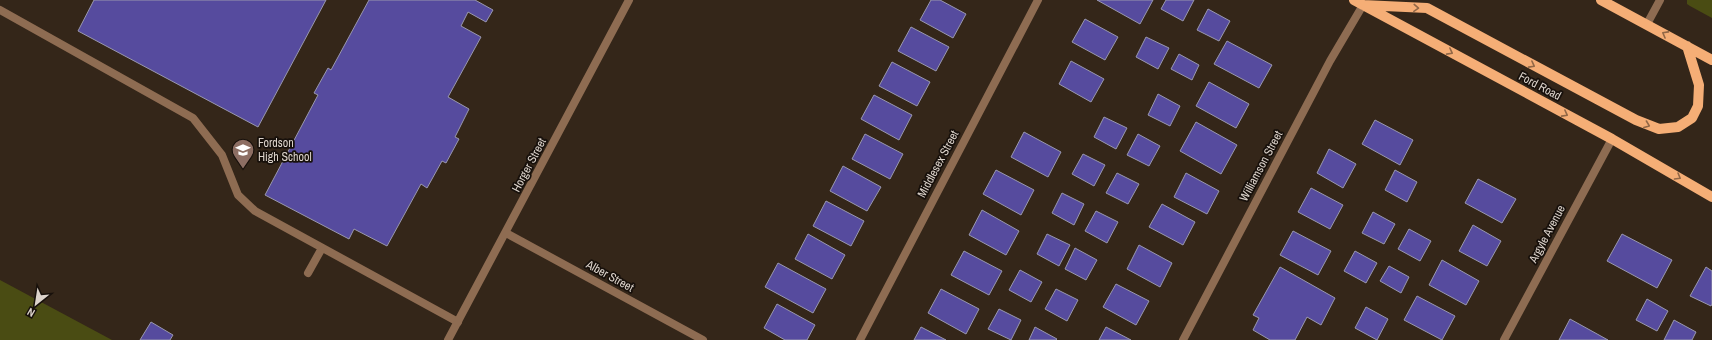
<svg xmlns="http://www.w3.org/2000/svg" width="1712" height="340" font-family="'Archivo Narrow',sans-serif">
	<rect width="100%" height="100%" fill="#342619"/>
	<path fill="#4a4c13" d="M1687,0H1712V18L1690,6L1687,4Z
		M0,280L112,340H0Z"/>
	<path fill="#564b9e" stroke="#9998ae" d="M94,0H326L258,127L78,31Z
		M369,0H475L493,10L486,22L468,12L461,26L481,37L448,97L469,109L455,137L459,139L446,163L442,161L427,188L421,184L387,246L354,229L349,239L265,195L318,95L314,93L328,68L331,70Z
		M931,0H940L966,14L953,38L920,20Z
		M1097,0H1153L1140,24Z
		M1166,0H1194L1183,21L1161,9Z
		M1208,9L1230,21L1219,41L1197,30Z
		M1085,19L1118,37L1105,60L1072,42Z
		M911,27L949,47L936,71L898,51Z
		M1146,37L1169,48L1158,69L1136,57Z
		M1227,41L1272,65L1259,88L1214,64Z
		M1179,54L1199,65L1192,80L1171,69Z
		M1071,61L1104,79L1091,102L1059,84Z
		M892,62L930,82L917,106L879,86Z
		M1209,82L1249,104L1236,128L1196,106Z
		M1158,94L1180,106L1170,126L1148,115Z
		M874,95L912,115L899,140L861,119Z
		M1104,117L1127,128L1116,149L1094,137Z
		M1375,120L1413,140L1400,165L1362,144Z
		M1196,122L1237,145L1221,174L1180,151Z
		M1024,132L1061,152L1048,177L1011,157Z
		M865,134L903,154L890,179L852,159Z
		M1138,134L1160,146L1149,166L1127,155Z
		M1329,149L1356,164L1343,188L1317,173Z
		M1083,154L1105,165L1094,186L1072,174Z
		M843,166L881,187L867,211L830,191Z
		M996,170L1034,190L1021,215L983,194Z
		M1395,170L1417,182L1407,202L1385,190Z
		M1117,173L1139,184L1128,204L1106,193Z
		M1186,173L1219,191L1207,214L1174,197Z
		M1478,179L1516,199L1502,223L1465,203Z
		M1311,188L1343,205L1330,229L1298,212Z
		M1062,193L1084,204L1074,225L1052,213Z
		M826,201L864,221L851,246L813,226Z
		M1162,204L1195,222L1183,245L1149,227Z
		M982,210L1019,231L1006,255L969,235Z
		M1096,211L1118,222L1107,243L1085,231Z
		M1373,212L1395,224L1384,244L1362,233Z
		M1473,225L1501,241L1487,266L1459,251Z
		M1409,229L1431,241L1420,261L1398,249Z
		M1293,231L1331,251L1318,275L1280,255Z
		M808,234L845,255L832,279L795,259Z
		M1047,234L1070,245L1059,266L1037,254Z
		M1622,234L1672,260L1657,288L1607,261Z
		M1139,245L1172,263L1160,287L1127,269Z
		M1075,248L1097,260L1086,280L1065,269Z
		M964,251L1002,271L989,295L951,275Z
		M1355,251L1377,263L1366,283L1344,271Z
		M1442,260L1479,281L1466,305L1429,285Z
		M778,263L826,289L813,313L765,287Z
		M1389,266L1409,277L1401,293L1380,281Z
		M1280,267L1335,298L1321,325L1307,317L1295,340H1270L1253,330L1259,318L1253,315Z
		M1706,267L1712,271V304L1711,306L1690,296Z
		M1020,270L1042,282L1031,302L1009,290Z
		M1116,284L1149,301L1136,325L1103,307Z
		M941,289L979,309L966,334L928,313Z
		M1056,289L1078,300L1067,321L1045,309Z
		M1417,296L1455,316L1442,340L1404,320Z
		M1647,299L1668,311L1657,331L1636,320Z
		M777,304L815,325L807,340H785L764,328Z
		M1366,307L1388,319L1377,340L1355,328Z
		M999,309L1021,320L1011,340L988,329Z
		M1570,319L1608,340H1559Z
		M1674,320L1696,332L1692,340H1664Z
		M151,322L173,335L170,340H140Z
		M921,327L946,340H914Z
		M1035,327L1057,339L1056,340H1029Z
		M1106,327L1131,340H1099Z"/>
	<g fill="none" stroke-linecap="round" stroke-linejoin="round">
		<path stroke="#8e6c52" stroke-width="8" d="M0,10L193,118L222,155L238,195L255,211L458,322
			M308,273L322,248"/>
		<path stroke="#8e6c52" stroke-width="8" d="M1647,24L1660,0
			M506,233L703,340
			M448,340L629,0
			M860,340L1038,0
			M1183,340L1330,61L1363,5
			M1504,340L1612,139"/>
		<path stroke="#f5ae76" stroke-width="10" d="M1354,0L1612,139L1712,197
			M1601,0L1712,60
			M1363,5L1427,8L1636,120L1659,129L1678,127L1692,118L1698,106L1699,85L1687,46"/>
	</g>
	<defs><path id="oneway-chevron" d="M-2-3.5L2.5 0L-2 3.5" fill="none" stroke-width="1.6" stroke-linecap="round" stroke-linejoin="round"/></defs>
	<g stroke="#916746">
		<use href="#oneway-chevron" transform="translate(1416 8) rotate(3)"/>
		<use href="#oneway-chevron" transform="translate(1665 34) rotate(-151)"/>
		<use href="#oneway-chevron" transform="translate(1450 52) rotate(28)"/>
		<use href="#oneway-chevron" transform="translate(1532 65) rotate(28)"/>
		<use href="#oneway-chevron" transform="translate(1565 114) rotate(28)"/>
		<use href="#oneway-chevron" transform="translate(1647 125) rotate(21)"/>
		<use href="#oneway-chevron" transform="translate(1678 177) rotate(30)"/>
	</g>
	<defs>
		<g id="school-pin" transform="scale(1.15)"><path d="M0 17L-7.5 6A9.5 9.5 0 1 1 7.5 6Z" fill="#8d6e63" stroke="#17100b"/><path d="M0-5L7-2L0 1L-7-2ZM-4 1L0 2.5L4 1V4Q0 6-4 4Z" fill="#fff"/></g>
	</defs>
	<g fill-rule="evenodd">
		<use href="#school-pin" x="243" y="150"/>
	</g>
	<g text-anchor="middle" dominant-baseline="central" stroke-width="3.5" stroke-linejoin="round" paint-order="stroke">
		<g font-size="12" fill="#dcd3cb" stroke="#17100b">
			<text transform="translate(1540 86) rotate(28)">Ford Road</text>
			<text transform="translate(938 164) rotate(-62)">Middlesex Street</text>
			<text transform="translate(529 165) rotate(-62)">Horger Street</text>
			<text transform="translate(1261 166) rotate(-62)">Williamson Street</text>
			<text transform="translate(1547 234) rotate(-62)">Argyle Avenue</text>
			<text transform="translate(610 276) rotate(29)">Alber Street</text>
		</g>
		<g font-size="12" fill="#dcd3cb" stroke="#17100b" text-anchor="start">
			<text x="258" y="143">Fordson<tspan x="258" dy="14">High School</tspan></text>
		</g>
	</g>
	<g transform="translate(36 304) rotate(210)" stroke="#17100b" stroke-width="3" paint-order="stroke">
	<path d="M0-3L7 15L0 10L-7 15Z" fill="#dcd3cb"/>
	<text y="-6" font-size="11" font-weight="bold" text-anchor="middle" fill="#dcd3cb">N</text>
	</g>
</svg>
